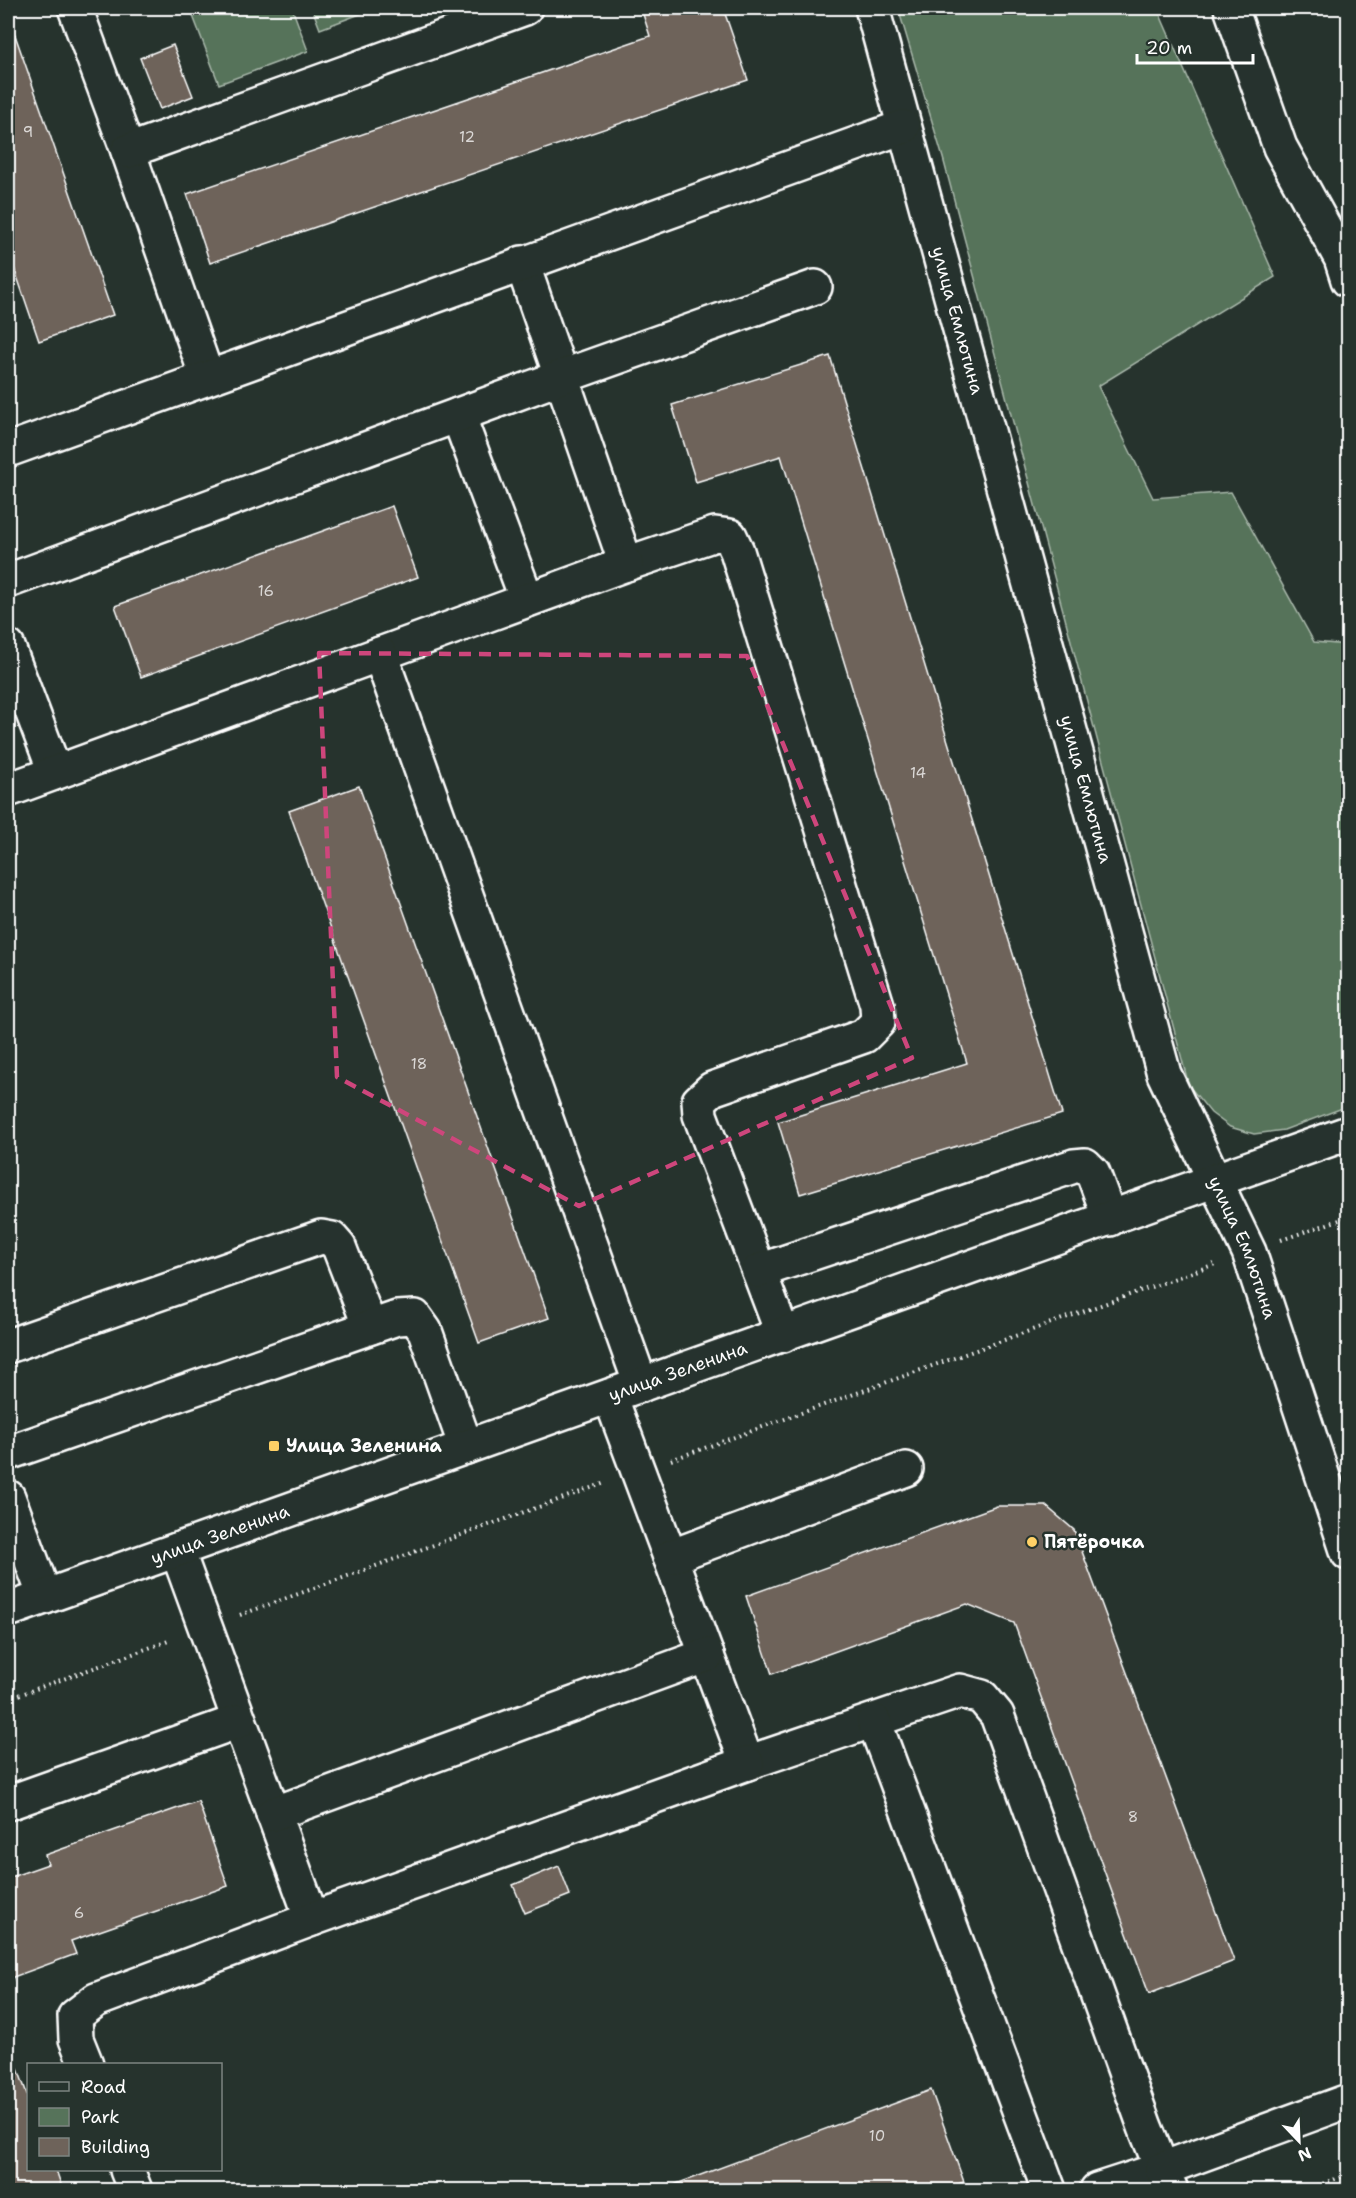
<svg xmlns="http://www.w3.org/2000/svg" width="1356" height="2198" font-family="'Shantell Sans',sans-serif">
	<rect width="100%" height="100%" fill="#26332d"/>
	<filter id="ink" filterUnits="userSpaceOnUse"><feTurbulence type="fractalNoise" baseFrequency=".0167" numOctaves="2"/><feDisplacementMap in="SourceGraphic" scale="12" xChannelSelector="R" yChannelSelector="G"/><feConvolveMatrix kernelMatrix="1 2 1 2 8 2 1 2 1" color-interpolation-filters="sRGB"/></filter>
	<g filter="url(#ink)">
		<path fill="#56735a" stroke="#aab9ac" stroke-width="1.5" d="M190,8H292L308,51L219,84Z
			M312,8H376L320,29Z
			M898,8H1157L1275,277L1098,386L1153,498L1231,492L1314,642L1348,645V1106L1284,1130L1254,1134L1230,1127L1211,1113L1189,1086L943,158Z"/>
		<path fill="#6e635a" stroke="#fff" stroke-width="1.5" d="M641,8H723L748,80L210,263L187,194L650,36Z
			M8,15L113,315L39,341L8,250Z
			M173,45L193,96L160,109L140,58Z
			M830,356L1062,1114L800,1194L778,1122L967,1063L781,456L696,482L672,405Z
			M392,506L418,577L141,677L115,606Z
			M359,786L549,1318L479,1343L289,811Z
			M997,1506H1046L1074,1530L1234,1961L1149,1994L1014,1623L967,1604L772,1674L746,1596Z
			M198,1801L228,1886L71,1941L76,1954L13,1977L8,1991V1878L48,1864L45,1855Z
			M559,1866L570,1895L525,1913L513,1885Z
			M8,2041L28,2097V2170H56L63,2190H8Z
			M931,2090L964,2182L940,2190H660Z"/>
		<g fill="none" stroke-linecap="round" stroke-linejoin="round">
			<g stroke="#fff" stroke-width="38">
				<g id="minor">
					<path d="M75,8L128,151L207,377"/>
					<path id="s1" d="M872,8L1164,1074L1249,1252L1348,1553"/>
					<path d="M1231,8L1280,147L1341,258L1348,280"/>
					<path d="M128,151L525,8"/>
					<path d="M522,263L626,564L715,534L730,536L737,551L877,1005L878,1022L864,1036L712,1089L699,1101L700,1115L783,1335"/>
					<path d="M458,415L527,600"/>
					<path d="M8,450L903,127"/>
					<path d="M8,581L561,377L815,287"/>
					<path d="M8,647L55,772"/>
					<path d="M380,654L626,564"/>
					<path d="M8,790L380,654L641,1385"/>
					<path d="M759,1271L1074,1166L1085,1165L1093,1173L1110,1219"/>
					<path d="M8,1346L321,1237L332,1239L339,1247L370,1327"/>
					<path d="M610,1396L747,1763L960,1691L982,1697L997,1715L1145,2127L1162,2169L1097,2190"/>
					<path d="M8,1453L397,1318L415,1317L425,1331L466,1447"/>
					<path d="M8,1497L45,1597"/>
					<path d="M177,1550L312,1919"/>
					<path d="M670,1557L906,1469"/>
					<path id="s2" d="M8,1610L1348,1133"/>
					<path d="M874,1721L1049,2190"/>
					<path d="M8,1803L239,1721"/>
					<path d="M273,1814L707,1655"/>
					<path d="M86,2064L76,2039L75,2016L96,2000L312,1919L747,1763"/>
					<path d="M127,2170L135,2190"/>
					<path d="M1171,2190L1162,2169L1348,2101"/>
				</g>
			</g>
			<path stroke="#fff" stroke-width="4" stroke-dasharray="1.5 4.5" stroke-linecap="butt" d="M1281,1240L1348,1217
				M671,1460L1215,1264
				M240,1615L605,1483
				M8,1699L171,1640
				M1306,2190L1348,2174"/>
			<use href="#minor" stroke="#26332d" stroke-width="33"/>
		</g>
	</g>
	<path fill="none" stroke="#ce467c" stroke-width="4.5" stroke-dasharray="12 8" stroke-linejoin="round" d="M319,653L747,656L912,1058L579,1206L337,1077Z"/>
	<g fill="#ffd166" stroke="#26332d" stroke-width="2">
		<rect x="268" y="1440" width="12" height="12" rx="3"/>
		<circle cx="1032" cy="1542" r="6"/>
	</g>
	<g text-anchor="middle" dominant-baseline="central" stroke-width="5" stroke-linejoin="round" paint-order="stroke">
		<g font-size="15" fill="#dbd8d6">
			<text x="28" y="132">9</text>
			<text x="467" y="137">12</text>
			<text x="266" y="591">16</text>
			<text x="918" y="773">14</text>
			<text x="419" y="1064">18</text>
			<text x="1133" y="1817">8</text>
			<text x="79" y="1913">6</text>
			<text x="877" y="2136">10</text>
		</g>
		<g font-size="18" fill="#fff" stroke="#26332d">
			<text stroke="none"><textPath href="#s1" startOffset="324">улица Емлютина</textPath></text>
			<text stroke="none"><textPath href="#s1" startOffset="810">улица Емлютина</textPath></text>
			<text stroke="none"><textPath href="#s1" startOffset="1296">улица Емлютина</textPath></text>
			<text stroke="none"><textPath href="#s2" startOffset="711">улица Зеленина</textPath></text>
			<text stroke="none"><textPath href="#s2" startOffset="225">улица Зеленина</textPath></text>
		</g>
		<g font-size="18" font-weight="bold" fill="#fff" stroke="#26332d" text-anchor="start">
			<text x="286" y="1446">Улица Зеленина</text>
			<text x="1044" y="1542">Пятёрочка</text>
		</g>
	</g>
	<rect width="1356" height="2198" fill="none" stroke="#26332d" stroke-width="30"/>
	<rect x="15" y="15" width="1326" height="2168" fill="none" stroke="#fff" stroke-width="2" filter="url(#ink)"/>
	<rect x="27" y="2063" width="195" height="108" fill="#26332d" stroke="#7d8581" stroke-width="1.5"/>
	<rect x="39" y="2082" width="30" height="9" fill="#26332d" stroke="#7d8581" stroke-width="1.5"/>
	<text x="81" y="2093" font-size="18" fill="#ffffff">Road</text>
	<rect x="39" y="2108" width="30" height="18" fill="#56735a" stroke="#7d8581" stroke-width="1.5"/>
	<text x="81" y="2123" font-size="18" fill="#ffffff">Park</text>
	<rect x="39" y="2138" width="30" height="18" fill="#6e635a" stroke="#7d8581" stroke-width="1.5"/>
	<text x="81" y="2153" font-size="18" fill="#ffffff">Building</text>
	<g transform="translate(1299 2141) rotate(157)" stroke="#26332d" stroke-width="4.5" paint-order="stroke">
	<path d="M0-4.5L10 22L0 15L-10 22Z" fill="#ffffff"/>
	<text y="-9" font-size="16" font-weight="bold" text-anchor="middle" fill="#ffffff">N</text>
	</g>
	<path d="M1137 54v9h116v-9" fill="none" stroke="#ffffff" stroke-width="3"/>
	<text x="1146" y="54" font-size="18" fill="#ffffff" stroke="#26332d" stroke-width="4.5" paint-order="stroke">20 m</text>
</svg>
